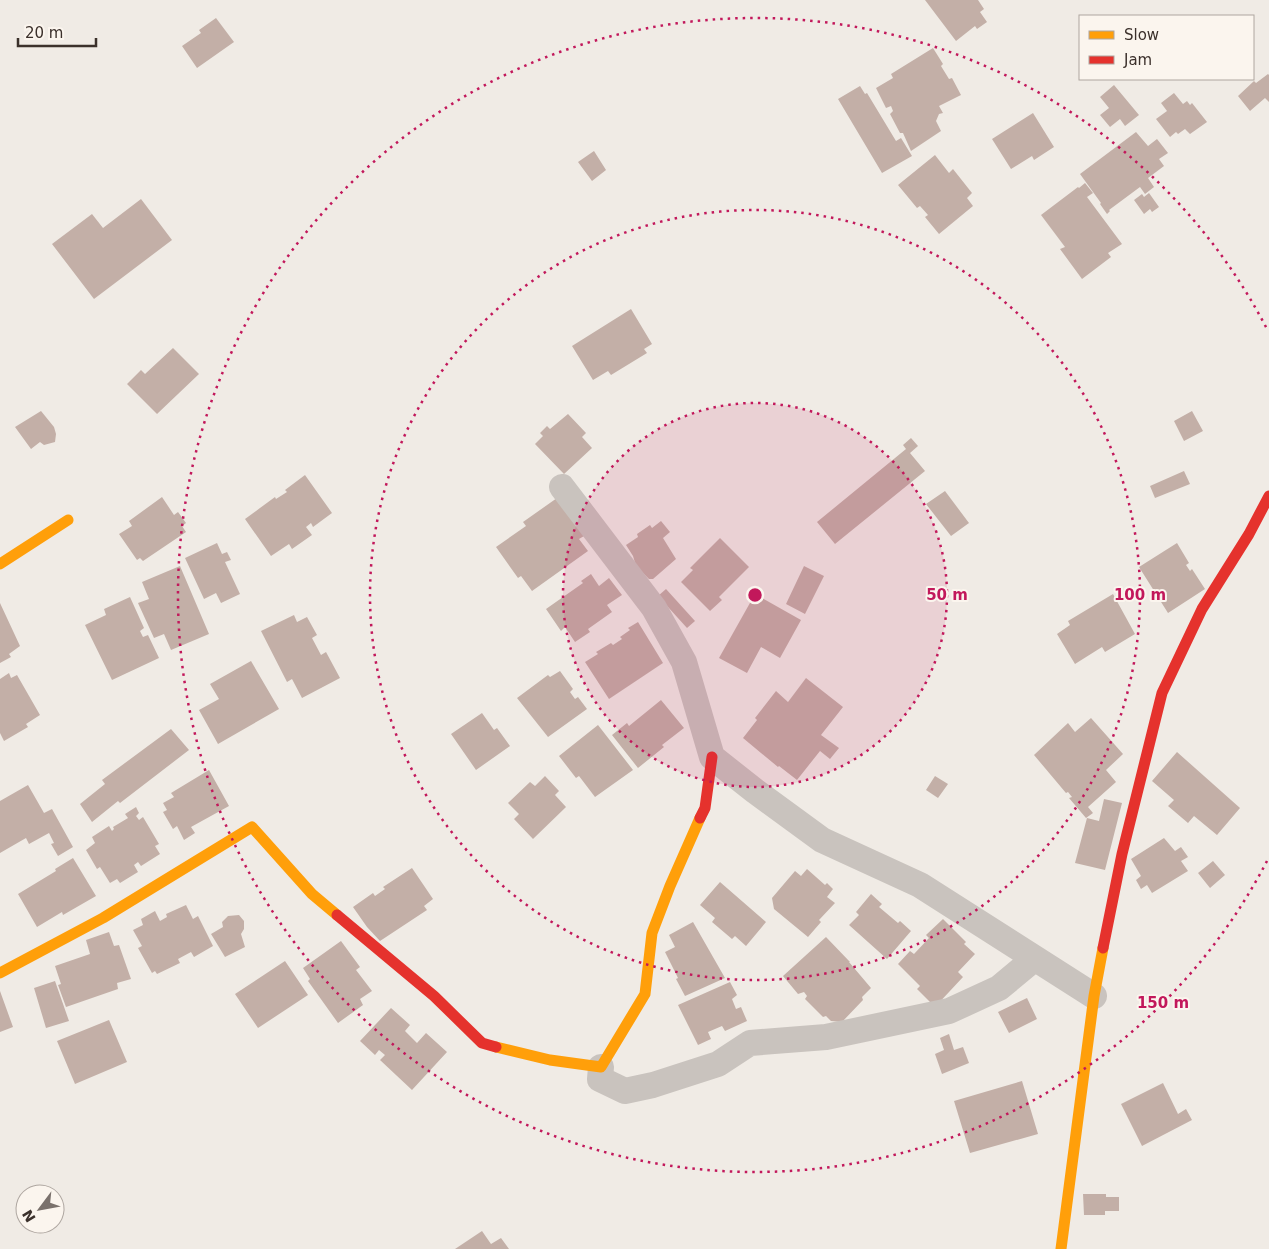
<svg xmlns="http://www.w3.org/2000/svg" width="1269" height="1249" font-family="'DejaVu Sans',sans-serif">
	<rect width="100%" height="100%" fill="#f0ebe5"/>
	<path fill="#c3afa7" d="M925,0H978L984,9L980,12L987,22L977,29L975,26L956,41Z
		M216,18L234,42L197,68L182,46L201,33L199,30Z
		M933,48L943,64L941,66L949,79L952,78L961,95L939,106L943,113L939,114L936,121L941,131L911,151L903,133H900L890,114L893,111L891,106L886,108L876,88L893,78L891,74Z
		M1268,74L1269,75V102L1265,98L1250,111L1238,96L1254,81L1256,83Z
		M1114,85L1139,115L1125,126L1120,119L1110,127L1100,115L1109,108L1100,97Z
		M860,86L865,94L867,93L896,141L901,138L912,156L882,173L838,99Z
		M1174,93L1183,104L1187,101L1190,105L1192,103L1207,122L1190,134L1185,129L1178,134L1176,132L1170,137L1156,119L1167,111L1161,103Z
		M1033,113L1054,147L1034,160L1032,156L1011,169L992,139Z
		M1136,132L1148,146L1157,139L1168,153L1159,159L1164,166L1148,178L1154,187L1145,194L1140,187L1109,210L1110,211L1107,214L1100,204L1101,203L1080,174Z
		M594,151L606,170L592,181L578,162Z
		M935,155L949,173L953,169L972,193L967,198L973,206L939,234L925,217L928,215L920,206L917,208L898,185Z
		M1085,183L1093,193L1087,197L1122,244L1108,253L1111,257L1082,279L1060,249L1065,247L1041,215L1078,187L1079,188Z
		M1149,193L1159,207L1152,212L1150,209L1144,214L1134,200L1142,194L1144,197Z
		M141,199L172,240L94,299L52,244L92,214L103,228Z
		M631,309L652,344L644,349L647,353L611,375L608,371L593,380L572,346Z
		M173,348L199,374L157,414L127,384L141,370L145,374Z
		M41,411L54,427L56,434L55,442L44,445L40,442L31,449L15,427Z
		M1192,411L1203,431L1184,441L1174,421Z
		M568,414L586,433L582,437L592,448L564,474L535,444L543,436L540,433L547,426L550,429Z
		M911,438L918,446L910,453L925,471L835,544L817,522L906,449L903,445Z
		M1184,471L1190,484L1155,498L1150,486Z
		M305,475L332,513L313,527L311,523L306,527L312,535L292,549L289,544L271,556L245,519L275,497L276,499L287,492L285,490Z
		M945,491L969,523L951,536L926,504Z
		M162,497L174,515L178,512L186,523L182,526L186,532L143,561L140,558L137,560L119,534L132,526L129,521Z
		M557,498L584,536L579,539L588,551L532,591L521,576L518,578L496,547L526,526L523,522Z
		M661,521L670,532L663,538L676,559L653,579H649L636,566L633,556L626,545L638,537L637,534L650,525L652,528Z
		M720,538L749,567L719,597L722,600L710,611L681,582L693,570L690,568Z
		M217,543L222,554L227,552L231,560L225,562L240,594L221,603L216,593L204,599L185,558Z
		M1177,543L1189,563L1186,565L1190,571L1192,569L1205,589L1168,613L1139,567Z
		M180,566L209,634L171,650L164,634L154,638L138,603L149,599L142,582Z
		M804,566L824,576L805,614L786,604Z
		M591,574L599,586L609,578L622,595L607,605L612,612L588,629L590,632L575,642L565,627L561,631L546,609L583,583L581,581Z
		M666,589L695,621L687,628L658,596Z
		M755,594L801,620L780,658L761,647L747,673L719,658Z
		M1113,594L1135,634L1105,652L1102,647L1075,664L1057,634L1070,625L1068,621Z
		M130,597L144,628L140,631L143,637L148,635L159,658L112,680L85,625L106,615L104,609Z
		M0,603L20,646L9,654L11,657L0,663Z
		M294,615L297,622L307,617L317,635L312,638L321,655L326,652L340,678L302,698L292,679L287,682L261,631Z
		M638,622L663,663L609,699L585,662L598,654L596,652L611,643L613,645L622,639L620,637L630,630L628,628Z
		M251,661L279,709L218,744L199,710L219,699L210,684Z
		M560,671L573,689L570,692L575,699L578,697L587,709L548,737L517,698L548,675L550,677Z
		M9,673L11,678L17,675L40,715L26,724L28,727L4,741L0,733V679Z
		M806,678L843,707L821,735L839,748L830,759L820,751L797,780L779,766L778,767L743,738L757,720L755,718L776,691L788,702Z
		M661,700L684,728L662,745L664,747L638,768L612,735L627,723L629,726Z
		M482,713L494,730L497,728L510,746L476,770L451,734Z
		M1091,718L1123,754L1106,770L1116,782L1088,807L1093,813L1086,818L1069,798L1072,797L1068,792L1066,793L1034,755L1068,723L1075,732Z
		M598,725L633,770L595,797L579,776L576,778L559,756Z
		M171,729L189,750L120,803L118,801L92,822L80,804L105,784L102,780Z
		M1177,752L1240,808L1217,835L1194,816L1188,823L1168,806L1174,800L1152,781Z
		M209,770L229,806L191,827L195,833L184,840L177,826L173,829L163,812L167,810L163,803L174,797L171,793Z
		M545,776L559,791L555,795L566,807L533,839L514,819L519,814L508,803L530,782L535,786Z
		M935,776L948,784L938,798L926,790Z
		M28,785L44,813L52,809L73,847L58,856L51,844L54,843L49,833L29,844L26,838L0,853V801Z
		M1104,799L1122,803L1105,870L1075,863L1087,818L1099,821Z
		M136,807L139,813L136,816L139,820L143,817L159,844L155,846L160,854L141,866L138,862L134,865L138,872L120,883L117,879L110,883L100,867L97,869L86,850L95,843L92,837L109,826L112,831L114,829L113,827L128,818L125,814Z
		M1164,838L1175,851L1181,847L1188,857L1181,861L1188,871L1152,893L1147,885L1141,889L1136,880L1141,876L1131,859Z
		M73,858L96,896L63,915L62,912L37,927L18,894L56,871L55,869Z
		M1213,861L1225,875L1210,888L1198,873Z
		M412,868L433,899L424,906L427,910L380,941L367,927L353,907L373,893L375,896L385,889L383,887Z
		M807,869L825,885L827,883L833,889L827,897L835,903L819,920L821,922L808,937L774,909L772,898L795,871L801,876Z
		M720,882L766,922L746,946L735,936L732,939L712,922L715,918L700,905Z
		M871,894L882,904L879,907L898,923L900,921L911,931L887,959L849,925L859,915L856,912Z
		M186,905L193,919L198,916L213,946L194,957L191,952L178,959L180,963L157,974L155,971L152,973L138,948L142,946L133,930L143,925L141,919L155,911L160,921L167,917L166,914Z
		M239,915L244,921V929L241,934L245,947L225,957L211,934L223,927L222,922L228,916Z
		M943,919L966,942L964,944L975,954L958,972L963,977L935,1007L917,989L920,986L898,964L910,951L914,954L929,938L926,935Z
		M693,922L725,978L685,996L676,979L678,978L665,952L675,947L669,935Z
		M109,932L114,946L119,945L131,979L117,983L118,989L66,1007L58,985L61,984L55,966L90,954L86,940Z
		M826,937L850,962H849L871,988L862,997L863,1000L842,1022L831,1021L826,1016L823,1017L805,999L807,996L804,992L798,994L783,976Z
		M341,941L360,967L356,970L372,991L360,999L363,1005L338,1023L308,981L310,979L303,968Z
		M285,961L308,995L258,1028L235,994Z
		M55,981L69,1021L46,1028L34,988Z
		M730,982L737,995L732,999L736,1009L741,1007L747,1021L725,1031L722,1026L708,1032L711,1039L698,1045L678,1005Z
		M0,991L13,1027L0,1032Z
		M1027,998L1037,1019L1009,1033L998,1012Z
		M391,1008L410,1025L405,1031L417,1043L426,1033L447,1052L412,1090L380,1060L385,1055L379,1050L375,1055L360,1041Z
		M109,1020L127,1062L75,1084L57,1041Z
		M949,1034L954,1050L963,1047L969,1063L942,1074L935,1054L944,1050L940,1038Z
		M1022,1081L1038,1134L970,1153L954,1101Z
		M1163,1083L1178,1114L1186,1109L1192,1120L1142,1146L1121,1104Z
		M1083,1194H1106V1197H1119V1211H1105V1215H1084Z
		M482,1231L491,1244L501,1238L509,1249H455Z"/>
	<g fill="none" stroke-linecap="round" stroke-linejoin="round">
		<path stroke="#c9c3be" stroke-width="26" d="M562,487L654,608L684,662L712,757L755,791L822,840L920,885L1094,996
			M601,1067L600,1079L625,1091L653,1085L718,1064L750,1043L826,1037L949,1011L999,988L1034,959"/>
		<path stroke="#ff9f0a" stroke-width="11" d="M0,564L68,520
			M0,973L103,918L252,827L312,894L337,915
			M496,1047L550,1060L601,1067L645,994L652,933L670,886L700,818
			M1061,1249L1094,996L1103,948"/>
		<path stroke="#e5322d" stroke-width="11" d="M700,818L705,808L712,757
			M337,915L434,996L482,1043L496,1047
			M1103,948L1122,854L1162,693L1202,609L1249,534L1269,496"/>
	</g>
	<circle cx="755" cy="595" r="192" fill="#c2185b" fill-opacity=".12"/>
	<g fill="none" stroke="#c2185b" stroke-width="2.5" stroke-dasharray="2.5 5">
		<circle cx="755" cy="595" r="192"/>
		<circle cx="755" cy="595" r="385"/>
		<path d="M1267 861A577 577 0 1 1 1267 329"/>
	</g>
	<circle cx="755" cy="595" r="8" fill="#c2185b" stroke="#fbf5ee" stroke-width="2.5"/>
	<g font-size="15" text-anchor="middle" font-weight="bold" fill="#c2185b" stroke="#fbf5ee" stroke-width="4" stroke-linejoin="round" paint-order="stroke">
		<text x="947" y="600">50 m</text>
		<text x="1140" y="600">100 m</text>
		<text x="1163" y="1008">150 m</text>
	</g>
	<rect x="1079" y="15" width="175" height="65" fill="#fbf5ee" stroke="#aea6a0"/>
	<rect x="1089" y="31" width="25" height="8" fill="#ff9f0a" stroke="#aea6a0"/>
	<text x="1124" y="40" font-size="15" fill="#3b302b">Slow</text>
	<rect x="1089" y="56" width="25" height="8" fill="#e5322d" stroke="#aea6a0"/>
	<text x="1124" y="65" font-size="15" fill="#3b302b">Jam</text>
	<g transform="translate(40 1209) rotate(238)"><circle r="24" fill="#fbf5ee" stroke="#aea6a0"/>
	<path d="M0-4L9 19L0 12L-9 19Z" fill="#7a716c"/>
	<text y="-8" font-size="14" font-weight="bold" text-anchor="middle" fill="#3b302b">N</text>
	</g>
	<path d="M18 38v8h78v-8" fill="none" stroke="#3b302b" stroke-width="2.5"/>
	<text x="25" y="38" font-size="15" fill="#3b302b" stroke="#fbf5ee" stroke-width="4" paint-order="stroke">20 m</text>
</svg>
